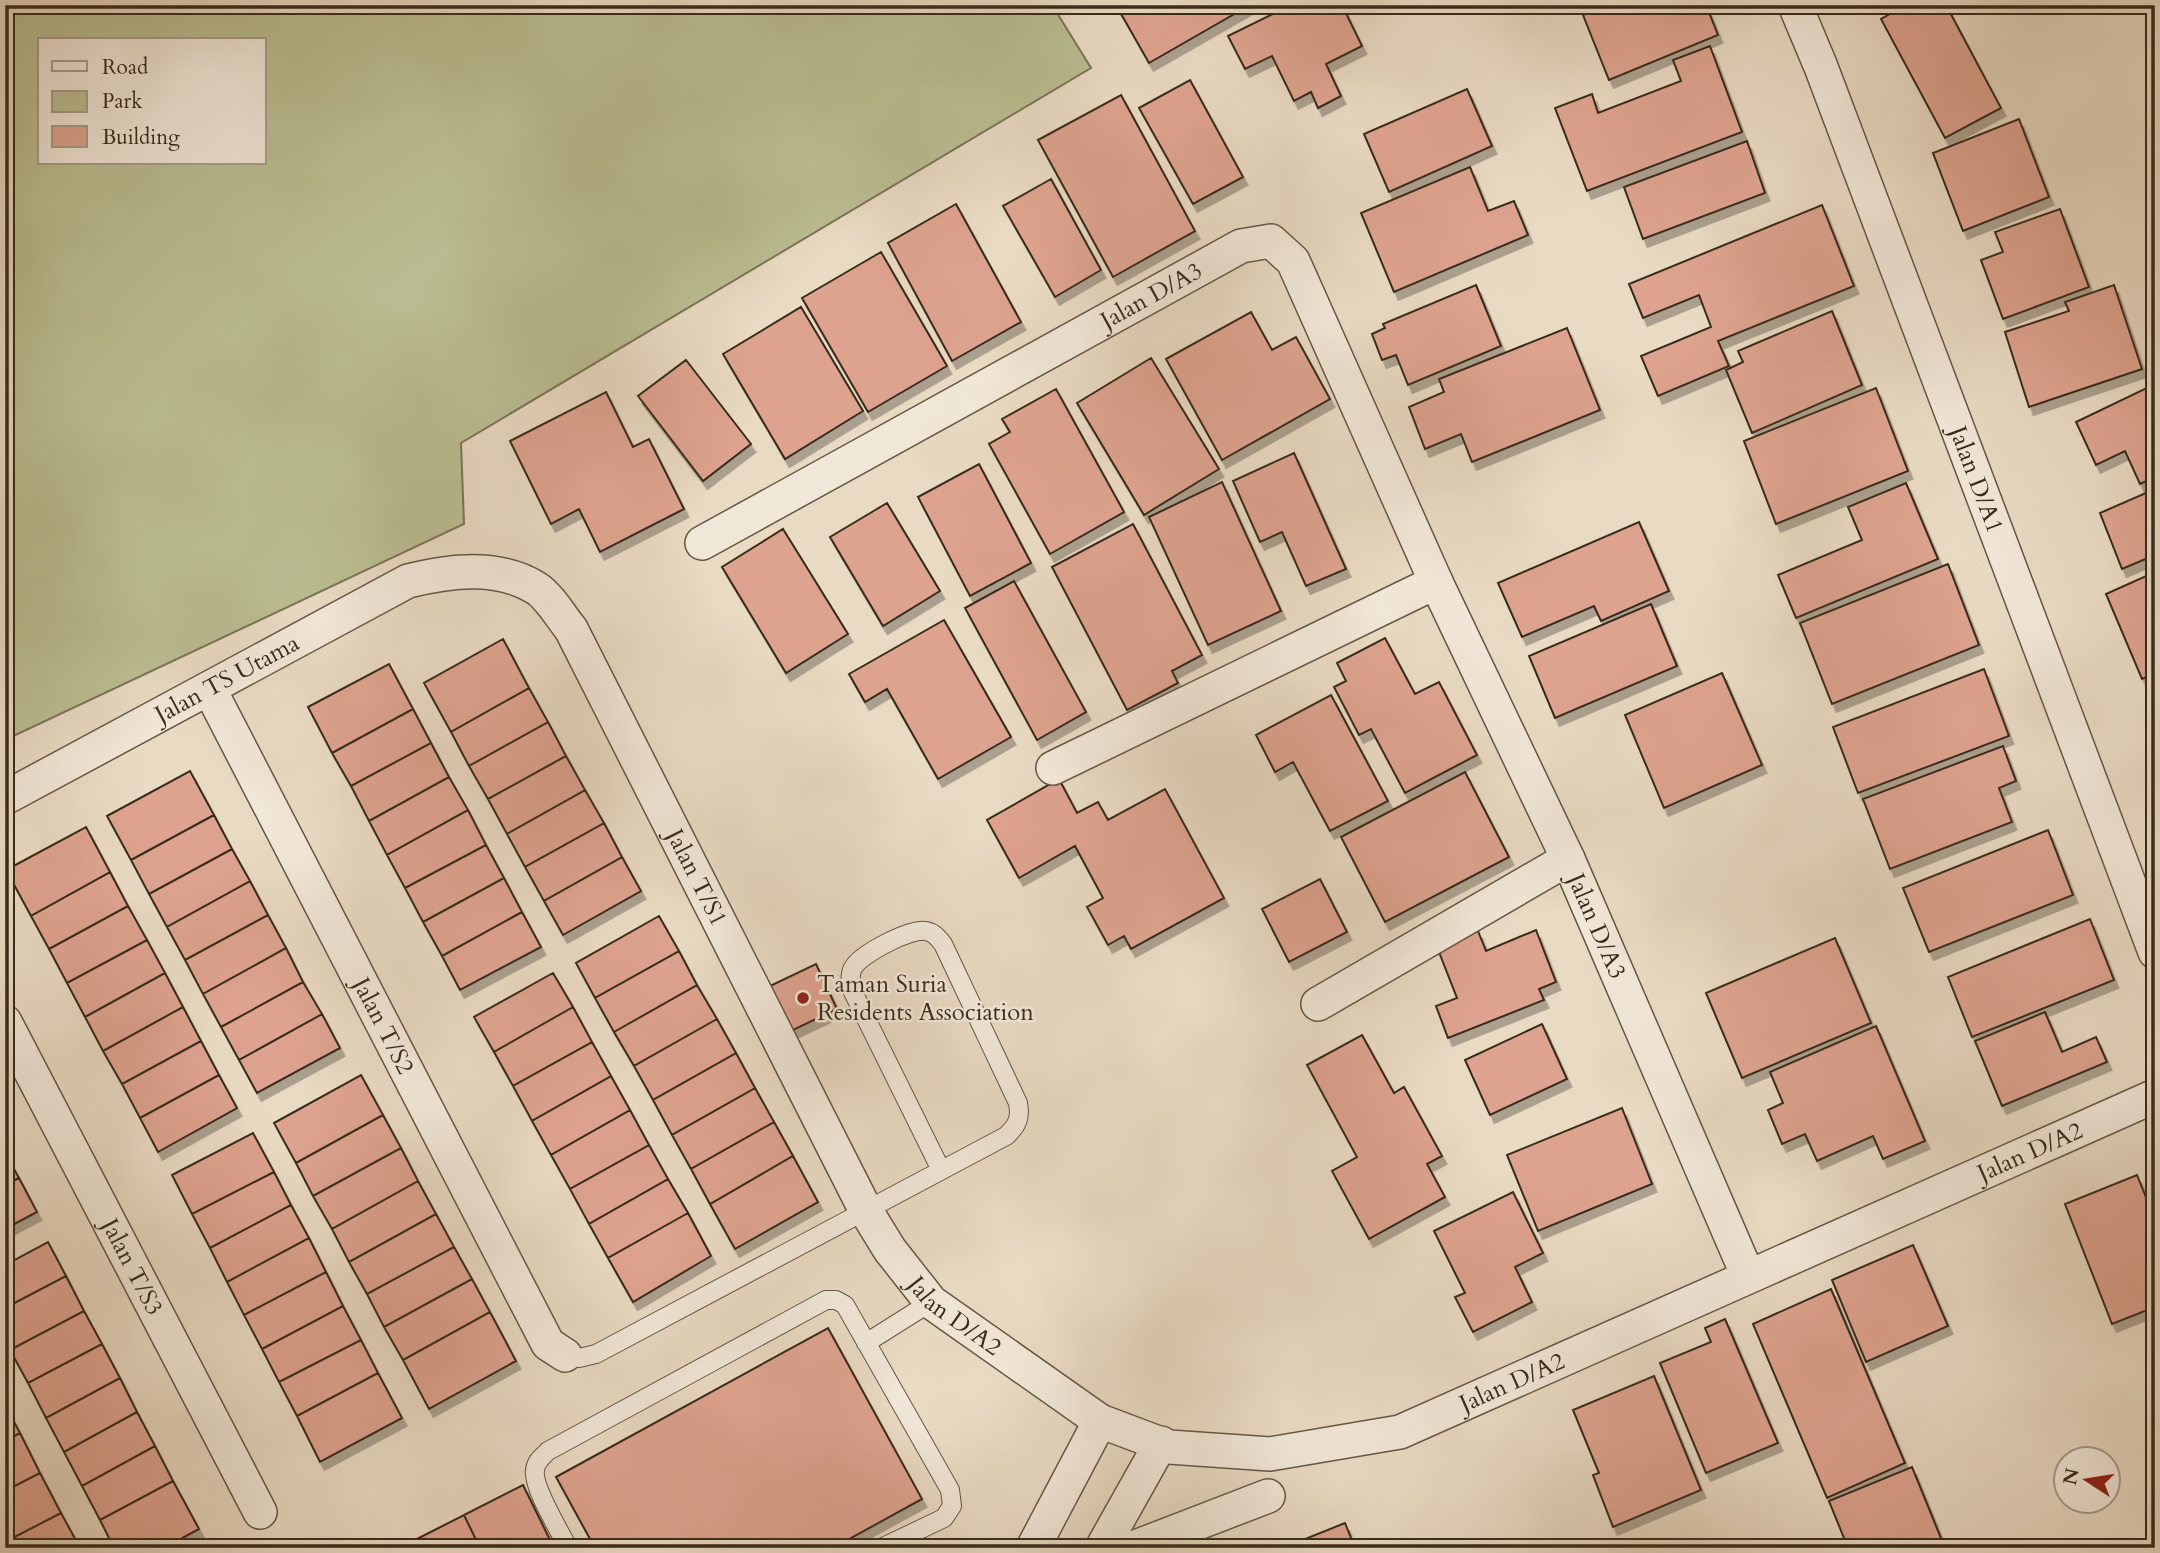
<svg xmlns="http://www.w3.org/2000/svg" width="2160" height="1553" font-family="Cardo,serif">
	<defs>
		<filter id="shadow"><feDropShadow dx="4.5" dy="8" stdDeviation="0" flood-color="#0004"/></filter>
	</defs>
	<rect width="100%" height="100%" fill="#e9dac3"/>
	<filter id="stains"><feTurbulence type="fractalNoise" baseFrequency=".00286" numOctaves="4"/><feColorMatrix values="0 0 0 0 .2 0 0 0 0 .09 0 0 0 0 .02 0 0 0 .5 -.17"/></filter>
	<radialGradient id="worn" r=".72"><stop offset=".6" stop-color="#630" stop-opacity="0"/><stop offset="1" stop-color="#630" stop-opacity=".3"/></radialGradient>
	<path fill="#babe92" stroke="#7a7457" stroke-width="2" fill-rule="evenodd" d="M5,5H1052L1091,68L461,443L464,524L5,740ZM40,40H264V163H40Z"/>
	<path fill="#dea38f" stroke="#392b1c" stroke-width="2" filter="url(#shadow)" d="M1116,5H1250L1149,63Z
		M1291,5H1342L1362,46L1326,64L1341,96L1318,108L1311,92L1294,101L1272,56L1245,69L1228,36Z
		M1606,5H1706L1718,35L1609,80L1583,15Z
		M1906,5H1946L2001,108L1945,138L1881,19Z
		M1710,46L1742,132L1587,191L1555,108L1592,94L1598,113L1681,81L1673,60Z
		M1190,80L1243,177L1193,204L1139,108Z
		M1467,89L1492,146L1389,192L1364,134Z
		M1121,95L1195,231L1113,277L1038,140Z
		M2019,119L2049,197L1963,231L1933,153Z
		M1747,141L1765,193L1643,239L1624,187Z
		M1470,167L1488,211L1514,201L1528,235L1394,292L1361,213Z
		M1051,179L1101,270L1055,297L1003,206Z
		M956,204L1021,322L952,361L888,243Z
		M1822,205L1854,286L1718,341L1729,366L1658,396L1641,356L1711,327L1699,295L1643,318L1629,284Z
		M2060,209L2089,287L2003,319L1981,260L2003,252L1995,232Z
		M881,252L947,366L868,412L802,298Z
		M1476,285L1501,346L1408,385L1396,355L1382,360L1372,334L1385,328L1383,324Z
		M2114,285L2142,369L2029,407L2005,332L2069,311L2065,302Z
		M801,307L863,411L785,459L723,354Z
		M1832,311L1862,385L1752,433L1726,370L1743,362L1738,351Z
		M1251,312L1272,350L1296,337L1330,399L1222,460L1166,359Z
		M1567,328L1600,410L1472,462L1461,434L1425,449L1409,407L1444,392L1439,379Z
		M1151,358L1219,469L1144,515L1077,403Z
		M686,360L751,444L703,481L638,396Z
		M2155,384V477L2140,484L2125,451L2096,465L2076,422Z
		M1876,388L1908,471L1776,524L1744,441Z
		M1056,389L1124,512L1050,554L989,444L1010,432L1002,419Z
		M606,392L633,447L649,439L684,509L600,552L579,509L551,524L510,441Z
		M1294,453L1346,569L1306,586L1282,532L1260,542L1233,481Z
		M979,464L1031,563L970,596L918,497Z
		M1222,482L1281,611L1208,645L1149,517Z
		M1906,483L1938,559L1796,618L1778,575L1862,540L1848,507Z
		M2155,489V555L2122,569L2100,513Z
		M887,503L940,591L883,626L830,537Z
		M1639,522L1669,591L1601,621L1594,606L1522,637L1498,583Z
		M1133,524L1202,655L1172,671L1178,683L1127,710L1052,567Z
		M783,529L848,634L786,673L722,567Z
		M1948,564L1979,645L1832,704L1800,623Z
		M2155,572V673L2142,679L2106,594Z
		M1014,581L1086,712L1037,740L965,608Z
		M1651,604L1677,666L1555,718L1529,656Z
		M944,620L1011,737L938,779L887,689L865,702L849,674Z
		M1385,638L1415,694L1439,682L1477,755L1405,793L1371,729L1359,735L1334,687L1346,681L1337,663Z
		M503,639L529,688L451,732L424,683Z
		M389,664L413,709L332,753L308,707Z
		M1984,669L2009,736L1858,793L1833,727Z
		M1722,673L1762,765L1664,808L1625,715Z
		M529,688L548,722L469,766L451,732Z
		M1331,695L1388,801L1330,831L1293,762L1275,772L1256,735Z
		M413,709L431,743L351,786L332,753Z
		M548,722L566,756L488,799L469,766Z
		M431,743L449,777L369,821L351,786Z
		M2003,746L2016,781L1999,788L2012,822L1890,869L1863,799Z
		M566,756L585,790L507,834L488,799Z
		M190,771L214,815L131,860L107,816Z
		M1465,772L1509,857L1385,922L1341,837Z
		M449,777L468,810L387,855L369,821Z
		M1059,779L1077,813L1098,802L1108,820L1165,789L1224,898L1131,949L1124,936L1108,945L1087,907L1103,898L1075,846L1019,878L987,820Z
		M585,790L604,823L525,867L507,834Z
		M468,810L486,845L405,888L387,855Z
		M214,815L232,849L149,894L131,860Z
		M604,823L622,857L544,901L525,867Z
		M86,827L110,872L31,916L6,870Z
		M2048,830L2073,895L1929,952L1903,888Z
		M486,845L504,878L423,922L405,888Z
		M232,849L250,881L167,927L149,894Z
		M622,857L641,891L563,935L544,901Z
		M110,872L128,906L49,949L31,916Z
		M504,878L522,912L442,956L423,922Z
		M1320,879L1347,932L1289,962L1262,909Z
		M250,881L268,915L185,960L167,927Z
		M128,906L147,940L67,983L49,949Z
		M522,912L541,947L460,990L442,956Z
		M268,915L286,948L203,994L185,960Z
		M659,916L679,951L595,998L576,963Z
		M2090,919L2114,980L1972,1037L1948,977Z
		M1536,930L1556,982L1539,989L1544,1000L1448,1038L1436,1006L1457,998L1437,947L1478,931L1486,951Z
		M1835,938L1871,1023L1742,1078L1706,993Z
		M147,940L165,973L85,1017L67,983Z
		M286,948L303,982L221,1027L203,994Z
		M679,951L697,985L614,1032L595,998Z
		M816,964L837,1009L791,1031L770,986Z
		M165,973L183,1007L103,1051L85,1017Z
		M553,973L573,1007L494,1052L474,1017Z
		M303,982L322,1014L239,1060L221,1027Z
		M697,985L717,1019L634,1066L614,1032Z
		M183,1007L201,1041L122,1084L103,1051Z
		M573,1007L592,1042L513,1086L494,1052Z
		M2045,1012L2062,1052L2096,1037L2107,1062L2002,1106L1975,1041Z
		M322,1014L340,1048L257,1093L239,1060Z
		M717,1019L736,1053L653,1100L634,1066Z
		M1542,1024L1567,1079L1490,1115L1465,1060Z
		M1876,1026L1925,1141L1883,1159L1873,1136L1817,1161L1805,1134L1782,1144L1768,1110L1783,1103L1770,1072Z
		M1362,1035L1394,1093L1404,1087L1442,1156L1427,1164L1445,1197L1369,1239L1332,1171L1357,1157L1307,1065Z
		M201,1041L219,1075L140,1118L122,1084Z
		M592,1042L611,1076L532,1121L513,1086Z
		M736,1053L755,1088L672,1135L653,1100Z
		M219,1075L237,1108L158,1152L140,1118Z
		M361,1075L383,1115L296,1163L274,1123Z
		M611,1076L630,1110L551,1155L532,1121Z
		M755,1088L774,1122L691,1169L672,1135Z
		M1622,1108L1652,1184L1538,1231L1507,1155Z
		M630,1110L649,1145L570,1189L551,1155Z
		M383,1115L401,1148L313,1196L296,1163Z
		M774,1122L793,1156L710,1204L691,1169Z
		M253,1133L274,1172L192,1214L172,1175Z
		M649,1145L668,1179L589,1224L570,1189Z
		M401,1148L418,1181L332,1229L313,1196Z
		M5,1153L19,1178L5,1185Z
		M793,1156L818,1202L735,1249L710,1204Z
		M274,1172L291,1205L210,1248L192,1214Z
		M2137,1175L2155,1220V1307L2112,1324L2065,1204Z
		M19,1178L37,1212L5,1229V1185Z
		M668,1179L688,1213L608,1258L589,1224Z
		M418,1181L436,1214L349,1262L332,1229Z
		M1513,1192L1543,1253L1515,1267L1532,1302L1473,1332L1455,1297L1465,1293L1434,1231Z
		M291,1205L309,1238L227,1282L210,1248Z
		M688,1213L711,1256L633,1302L608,1258Z
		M436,1214L454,1247L367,1294L349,1262Z
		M309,1238L326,1272L244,1315L227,1282Z
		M48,1242L66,1276L5,1308V1265Z
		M1913,1245L1948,1326L1866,1362L1832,1280Z
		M454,1247L472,1279L384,1327L367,1294Z
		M326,1272L343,1306L262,1349L244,1315Z
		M66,1276L84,1311L10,1350L5,1340V1308Z
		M472,1279L490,1312L403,1360L384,1327Z
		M1831,1289L1905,1463L1827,1498L1753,1324Z
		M343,1306L361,1340L279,1382L262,1349Z
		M84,1311L102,1344L28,1383L10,1350Z
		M490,1312L516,1361L429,1409L403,1360Z
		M1725,1319L1778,1443L1706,1473L1660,1363L1711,1342L1705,1328Z
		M828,1328L922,1499L833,1548H595L556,1477Z
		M361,1340L378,1373L297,1416L279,1382Z
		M102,1344L120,1378L46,1418L28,1383Z
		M378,1373L402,1418L320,1462L297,1416Z
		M1654,1376L1701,1490L1613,1527L1593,1475L1599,1473L1573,1410Z
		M120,1378L137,1412L64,1452L46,1418Z
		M5,1405L20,1433L5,1441Z
		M137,1412L155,1446L82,1486L64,1452Z
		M20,1433L40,1473L5,1491V1441Z
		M155,1446L173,1481L100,1520L82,1486Z
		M1912,1467L1945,1548H1848L1829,1501Z
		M40,1473L61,1513L5,1542V1491Z
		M173,1481L199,1529L164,1548H114L100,1520Z
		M523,1485L554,1548H480L464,1515Z
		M61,1513L80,1548H5V1542Z
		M464,1515L480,1548H409L407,1544Z
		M1345,1523L1355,1548H1291L1290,1545Z"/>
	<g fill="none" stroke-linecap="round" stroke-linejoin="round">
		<g stroke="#655746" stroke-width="20">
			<path id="lane" d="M866,1343L931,1302
				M565,1355L579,1358L596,1354L1006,1136C1017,1126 1021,1118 1018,1103L943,944C938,938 935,933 926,931C911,928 860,954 853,968C849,975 851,982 852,990L940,1168
				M568,1548C560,1531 532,1487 535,1470C536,1461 542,1457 548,1451L826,1300H836L845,1305L950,1490L952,1506L944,1518L881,1548"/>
		</g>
		<g stroke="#655746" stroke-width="36">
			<g id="street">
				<path id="s1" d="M1795,5L1821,67L2155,952"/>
				<path id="s2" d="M702,543L1241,246L1271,241L1293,261L1436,582L1568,859L1748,1276"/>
				<path id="s3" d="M210,690L548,1344L565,1355"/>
				<path d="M1053,768L1436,582"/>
				<path id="s4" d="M5,798L408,581C449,571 497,564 536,588C549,596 561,617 571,629L866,1211L890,1250L931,1302L1100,1421L1169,1447L1270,1454L1400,1432L2155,1096"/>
				<path d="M1318,1004L1568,859"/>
				<path id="s5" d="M5,1022L260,1512"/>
				<path d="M1033,1548L1100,1421"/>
				<path d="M1102,1548L1161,1443"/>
				<path d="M1133,1548L1268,1496"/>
			</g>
		</g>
		<use href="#lane" stroke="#f1e7d8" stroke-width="18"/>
		<use href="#street" stroke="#f1e7d8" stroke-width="33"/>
	</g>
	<circle fill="#8f2418" stroke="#f1e7d8" stroke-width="2.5" cx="803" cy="998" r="7"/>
	<g text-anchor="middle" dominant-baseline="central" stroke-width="5" stroke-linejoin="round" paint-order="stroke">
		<g font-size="24" fill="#392b1c" stroke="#f1e7d8">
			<text stroke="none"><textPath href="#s2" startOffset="513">Jalan D/A3</textPath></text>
			<text stroke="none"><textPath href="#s1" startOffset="508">Jalan D/A1</textPath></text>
			<text stroke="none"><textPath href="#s4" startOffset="252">Jalan TS Utama</textPath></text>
			<text stroke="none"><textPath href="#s4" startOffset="922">Jalan T/S1</textPath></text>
			<text stroke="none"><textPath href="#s2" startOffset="1407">Jalan D/A3</textPath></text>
			<text stroke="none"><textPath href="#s3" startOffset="378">Jalan T/S2</textPath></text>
			<text stroke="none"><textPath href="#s4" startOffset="2611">Jalan D/A2</textPath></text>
			<text stroke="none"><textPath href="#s5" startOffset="276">Jalan T/S3</textPath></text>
			<text stroke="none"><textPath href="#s4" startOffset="1435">Jalan D/A2</textPath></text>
			<text stroke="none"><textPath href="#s4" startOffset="2044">Jalan D/A2</textPath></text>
		</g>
		<g font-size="24" fill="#392b1c" stroke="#f1e7d8" text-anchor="start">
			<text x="817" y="984">Taman Suria<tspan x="817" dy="28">Residents Association</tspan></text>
		</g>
	</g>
	<rect width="2160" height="1553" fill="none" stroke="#e9dac3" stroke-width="28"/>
	<rect x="7" y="7" width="2146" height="1539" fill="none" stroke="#392b1c" stroke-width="3.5"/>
	<rect x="14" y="14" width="2132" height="1525" fill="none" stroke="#392b1c" stroke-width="2"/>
	<rect x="38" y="38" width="228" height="126" fill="#f1e7d8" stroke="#a79c8d" stroke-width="2"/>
	<rect x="52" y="61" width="35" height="10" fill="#f1e7d8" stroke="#a79c8d" stroke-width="2"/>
	<text x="102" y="74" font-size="21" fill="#392b1c">Road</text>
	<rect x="52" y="91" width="35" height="21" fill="#babe92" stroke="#a79c8d" stroke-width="2"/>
	<text x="102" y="108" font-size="21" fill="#392b1c">Park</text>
	<rect x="52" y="126" width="35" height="21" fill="#dea38f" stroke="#a79c8d" stroke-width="2"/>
	<text x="102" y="144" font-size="21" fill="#392b1c">Building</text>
	<g transform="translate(2087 1480) rotate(282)"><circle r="33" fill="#f1e7d8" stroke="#a79c8d" stroke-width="2"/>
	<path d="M0-5L12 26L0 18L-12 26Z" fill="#8f2418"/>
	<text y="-10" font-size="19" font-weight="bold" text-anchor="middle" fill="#392b1c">N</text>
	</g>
	<rect width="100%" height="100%" filter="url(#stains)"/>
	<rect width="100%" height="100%" fill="url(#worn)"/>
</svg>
